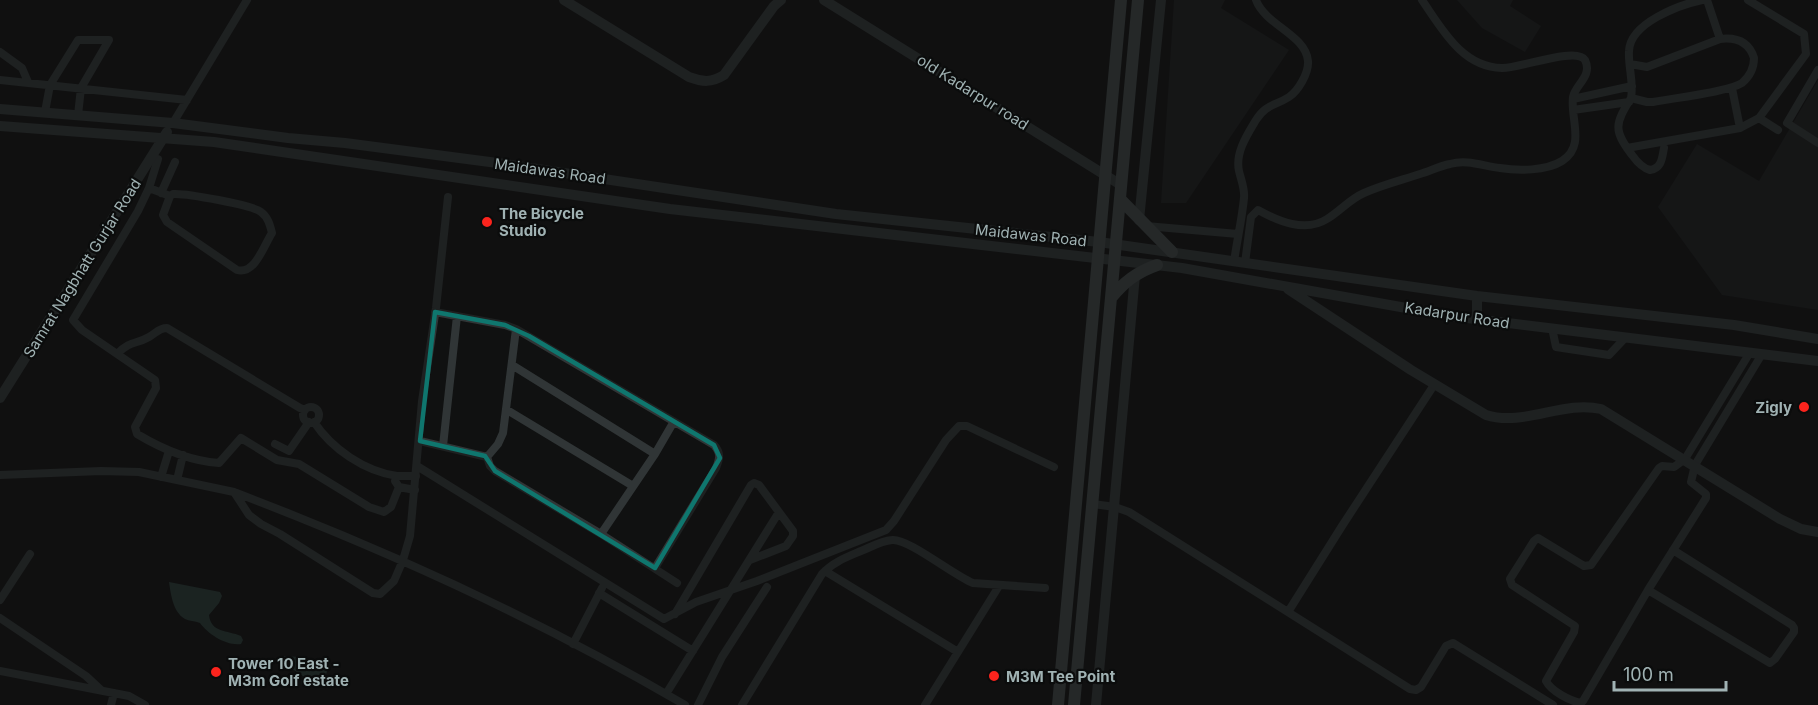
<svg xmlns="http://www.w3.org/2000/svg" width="1818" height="705" font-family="Inter,sans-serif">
	<rect width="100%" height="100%" fill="#101111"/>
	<path fill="#1c1d1e" d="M1174,0H1225L1221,8L1289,50L1186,203H1161Z
		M1457,0H1513L1510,6L1541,26L1525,52L1482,28Z
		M1818,80V310L1722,295L1658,207L1697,144L1759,181Z"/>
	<path fill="#293a37" d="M169,582L220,592L222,596L219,603L209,615C211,633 227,630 241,636L243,640L241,644C226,646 208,634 200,623C195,621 189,621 185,619C173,612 171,595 169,582Z
		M282,656L300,657L307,660L308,665H312L315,669L317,667L328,669L325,677L319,681L316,680L309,686L302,685L301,682L303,676L282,662Z"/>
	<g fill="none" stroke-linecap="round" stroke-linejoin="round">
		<path stroke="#303536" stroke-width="8" d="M1707,0L1720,39
			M1748,0L1804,34L1806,54L1759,118
			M0,52L22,68L28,82
			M1630,64L1647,67L1720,39C1737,37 1749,42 1754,58C1754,68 1749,77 1742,83C1728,92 1673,98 1653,102H1647L1631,98C1634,82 1628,67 1629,51C1630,23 1679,5 1702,0
			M1818,70L1787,123L1818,143
			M0,80L187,100
			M1732,88L1740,128
			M1631,98C1615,124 1613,130 1632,155C1637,162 1642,168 1650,170C1662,168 1662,158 1664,148
			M1573,99L1632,86
			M1573,110L1629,102
			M45,112L50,85L78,40H109L81,88L78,115
			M173,123L247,0
			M1627,148L1740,128L1759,118L1778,130
			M158,159L149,188L138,211L73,320L82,330L155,380L156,388L135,427L137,434C162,449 190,461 219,463L241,438L277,460L299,464L369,507L384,512L391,507L399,487
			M149,188L170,196L173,194C185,193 253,205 261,212C268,217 270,225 272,233C264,245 255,275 237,270L167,222L163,215L170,196
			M161,193L175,162
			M1146,226L1238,234
			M1234,262C1237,240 1242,219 1244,198C1245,189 1241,180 1239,171C1235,153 1247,135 1256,120C1266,104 1275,106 1289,97C1298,91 1309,73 1308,61C1306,35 1265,25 1256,0
			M1245,263L1251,217L1258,210C1278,221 1305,233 1327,219C1340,211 1350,199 1364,193C1382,185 1402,180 1420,174C1430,171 1440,166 1450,164C1467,159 1483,166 1500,168C1518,171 1546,171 1562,161C1586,146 1570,119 1573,97C1575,85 1593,76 1585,60C1577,46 1518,69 1502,68C1462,67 1442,29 1422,0
			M435,312L505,325L516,329L714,445C721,453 720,458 716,468L655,568
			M1552,328L1556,347L1609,355L1625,338
			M117,354C131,340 135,345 149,337C156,333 159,328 167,328L300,408L305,410
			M1749,354L1685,459L1674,467L1662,466L1659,468L1591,565L1584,566L1538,538L1534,541L1510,579L1512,585L1575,626L1574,632L1546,681C1551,691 1570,701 1581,703L1583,701L1648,590L1706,498V494L1691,482L1695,465L1762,354
			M512,365L655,454
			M303 415a8 8 0 1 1 16 0a8 8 0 1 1-16 0Z
			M507,410L633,486
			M314,422C332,449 364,471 397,476
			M420,441L487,457
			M275,444L289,451L309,422
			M443,446L457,316
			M487,457L490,466L495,471L601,534L677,583
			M487,457L498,444L503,433L516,329
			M417,466L664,619L696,602L757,581L886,530L894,521L946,440L959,426H967L1054,467
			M0,475L101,471L139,472L234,492L249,515L261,524L280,534L373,593L380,594L394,581L403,560L410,536L422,401L436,308L448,197
			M161,477L169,451
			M177,480L183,455
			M415,490L399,487L395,481L397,476H416
			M234,492C389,551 542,621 685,705
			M1093,504L1115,507L1129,512L1410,689L1416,690L1421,687L1446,646L1453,643L1553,705
			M601,534L655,454L673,423
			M825,571L958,652
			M1648,590L1770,663L1775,659L1794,632V628L1792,625L1673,550
			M599,593L693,651
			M0,600L30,554
			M1288,612L1342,526L1434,385
			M675,614L751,485L754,483L759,485L793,531V536L786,546L750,560
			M0,618L86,676L101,690
			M573,644L602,588
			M0,671L129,696L145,705
			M666,694L779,512
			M111,705L114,693
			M698,705L722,657L767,587
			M742,705L822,574C833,562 847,557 861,551C871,547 881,541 892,540C908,538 953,575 973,583L1045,588
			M925,705L999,586"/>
		<path stroke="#303536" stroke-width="10" d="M564,0L689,77C703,82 711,83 724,75L774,6L781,0
			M824,0L1121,185
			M0,109L173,123L288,138L345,143L505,164L836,214L1099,242L1477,296L1734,325L1818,339
			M0,126L214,142L670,209L1182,268L1451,316L1818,361
			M1139,220L1161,0
			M1288,289L1411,370L1486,415C1524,427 1563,400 1601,409L1780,519L1801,529L1818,532
			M1477,319V296
			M0,398L167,132
			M1096,705L1135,275"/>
		<path stroke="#3e4546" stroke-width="12" d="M1120,199L1172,252
			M1111,298C1124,282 1137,272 1157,265
			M1058,705L1121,0
			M1074,705L1138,0"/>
	</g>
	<path d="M0 0H1818V705H0ZM435,312L505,325L529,336L714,445L720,458L655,568L495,471L485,456L420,441Z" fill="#101111" fill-opacity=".55" fill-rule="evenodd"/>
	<path fill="none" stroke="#0f766e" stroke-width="4.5" stroke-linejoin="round" d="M435,312L505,325L529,336L714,445L720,458L655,568L495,471L485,456L420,441Z"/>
	<g fill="#fb241d" stroke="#0b0c0c" stroke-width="2">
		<circle cx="487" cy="222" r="6"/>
		<circle cx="1804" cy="407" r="6"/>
		<circle cx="216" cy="672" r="6"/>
		<circle cx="994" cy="676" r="6"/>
	</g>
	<g text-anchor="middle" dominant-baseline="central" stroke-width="4.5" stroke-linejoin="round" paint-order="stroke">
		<g font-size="15" fill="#a0b2b3" stroke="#0b0c0c">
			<text transform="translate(973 92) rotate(32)">old Kadarpur road</text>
			<text transform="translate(550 171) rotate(8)">Maidawas Road</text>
			<text transform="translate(1031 235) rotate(6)">Maidawas Road</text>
			<text transform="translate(82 268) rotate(-58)">Samrat Nagbhatt Gurjar Road</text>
			<text transform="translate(1457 315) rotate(9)">Kadarpur Road</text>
		</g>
		<g font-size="15" font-weight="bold" fill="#a0b2b3" stroke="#0b0c0c" text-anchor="start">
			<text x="499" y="213">The Bicycle<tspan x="499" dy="17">Studio</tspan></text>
			<text x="1792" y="407" text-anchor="end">Zigly</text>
			<text x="228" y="663">Tower 10 East -<tspan x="228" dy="17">M3m Golf estate</tspan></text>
			<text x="1006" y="676">M3M Tee Point</text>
		</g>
	</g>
	<path d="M1614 681v9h112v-9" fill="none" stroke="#a0b2b3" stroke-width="3"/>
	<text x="1623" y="681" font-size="18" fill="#a0b2b3" stroke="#0b0c0c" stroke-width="4.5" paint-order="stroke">100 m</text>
</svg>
